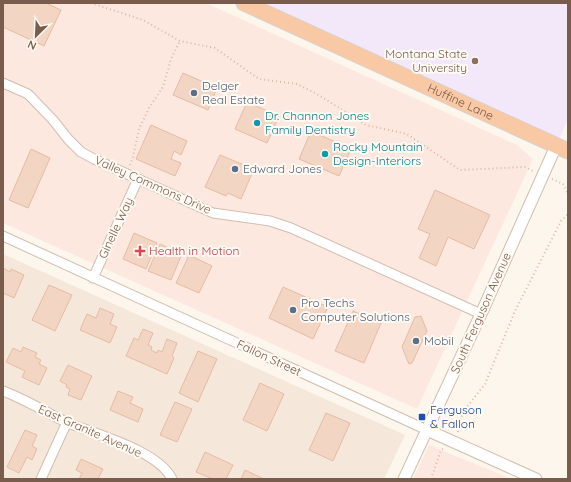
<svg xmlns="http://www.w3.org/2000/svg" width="571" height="482" viewBox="0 0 571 482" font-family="Quicksand,sans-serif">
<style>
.residential{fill:#f5e8da}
.commercial{fill:#fde8e0}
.education{fill:#f3e8fa}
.building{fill:#f3d5c3;stroke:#e6bba3}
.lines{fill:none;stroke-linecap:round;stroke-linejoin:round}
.minor-casing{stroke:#d1beb0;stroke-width:11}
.tertiary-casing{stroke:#d1beb0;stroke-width:13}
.trunk-casing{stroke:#dad1cd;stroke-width:17}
.path{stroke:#d9b8a5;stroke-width:2;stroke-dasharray:1 3;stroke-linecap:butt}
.minor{stroke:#fff;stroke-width:9}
.tertiary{stroke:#fff;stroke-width:11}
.trunk{stroke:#f9c8a4;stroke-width:15}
.education-dot{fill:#8d6e63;stroke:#fffaf3;stroke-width:1.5}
.service-dot{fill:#5c6f8a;stroke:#fffaf3;stroke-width:1.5}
.culture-dot{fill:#0f9aa8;stroke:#fffaf3;stroke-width:1.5}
.health-dot{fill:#e0444e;stroke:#fffaf3;stroke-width:1.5}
.transit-dot{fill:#1a4fb4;stroke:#fffaf3;stroke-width:1.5}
.labels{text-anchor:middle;stroke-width:4;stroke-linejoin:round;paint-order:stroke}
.education-label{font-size:12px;fill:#785e54;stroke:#fffaf3;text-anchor:end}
.service-label{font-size:12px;fill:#4e5e75;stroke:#fffaf3;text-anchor:start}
.street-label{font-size:12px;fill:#7a5c4d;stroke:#fffaf3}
.culture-label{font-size:12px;fill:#0d838f;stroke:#fffaf3;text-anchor:start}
.health-label{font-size:12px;fill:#be3a42;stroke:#fffaf3;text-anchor:start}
.transit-label{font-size:12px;fill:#164399;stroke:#fffaf3;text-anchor:start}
</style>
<rect width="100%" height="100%" fill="#fdf6ec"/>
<path class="residential" d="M3,254L405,435L384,479H3Z"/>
<path class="commercial" d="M3,3H206L517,145L533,159L417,409L3,223Z
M429,445L511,479H413Z"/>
<path class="education" d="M265,3H568V119L556,146Z"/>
<path class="building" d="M3,3H46L61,10L44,46L3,27Z
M183,73L217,88L208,110L173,95Z
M247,102L279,116L267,143L235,129Z
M151,125L187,141L181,155L174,151L171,159L181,163L175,176L136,159Z
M311,131L351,149L339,176L299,159Z
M31,149L50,158L28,208L9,200Z
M220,155L254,169L241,199L228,193L226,196L205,187Z
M435,190L490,215L474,249L448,237L436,266L419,258L430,234L418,229Z
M134,233L157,243L146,269L123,259Z
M160,244L182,254L171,280L148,271Z
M189,255L212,266L199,293L176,283Z
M3,268L10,272L11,269L24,275L14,298L3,293Z
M49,285L72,295L55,331L32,320Z
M283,287L328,307L313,339L269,318Z
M100,308L114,314L110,324L117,327L110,343L80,330L87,314L96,318Z
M353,311L381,323L364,363L335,351Z
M421,316L427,331L412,363L409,364L402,347L415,317Z
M143,329L153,333L148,345L152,347L151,350L157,353L158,350L162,352L167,339L177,343L172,356L174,358L167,374L126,356L134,338L138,340Z
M23,347L37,353L35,357L41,360L39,364L47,368L39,385L22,377L25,371L6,362L13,348L21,352Z
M198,351L217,359L198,402L179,393Z
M68,365L92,376L81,400L68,395L70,389L66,387L67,385L60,381Z
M260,383L284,394L267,431L243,420Z
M118,391L133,397L130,403L143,409L138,422L110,410Z
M175,402L192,409L177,442L160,435Z
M326,413L350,423L333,461L309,450Z
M25,430L37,435L32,446L37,449L32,460L27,457L19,473L7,467Z
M205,452L233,465L226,479H213L196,472Z
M81,459L103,469L98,479H79L82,473L76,470Z
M245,470L264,479H241Z"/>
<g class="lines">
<g class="minor-casing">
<path id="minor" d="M3,83L28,94L53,120L68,139L81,152L94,159L213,213L270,221L291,228L481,314
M3,236L427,430
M93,278L138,179
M3,391C25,399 45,412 66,422C94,434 158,450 172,479
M41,479L67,422"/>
</g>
<g class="tertiary-casing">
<path id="tertiary" d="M427,430L536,479
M404,479L481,314L556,146"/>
</g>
<g class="trunk-casing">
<g id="trunk">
<path id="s1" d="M244,3L568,151"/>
</g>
</g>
<path class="path" d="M91,3L143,20L180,41L215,48L259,79L297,84L317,94L366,125L407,134L460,170L525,167L535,172
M130,165L133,157L139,129L149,108L163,87L171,59L180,41
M552,179L563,184L568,194
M458,432L463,412L485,384L515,311L561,221L568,214
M431,479L441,450L443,449"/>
<use href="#minor" class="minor"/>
<use href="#tertiary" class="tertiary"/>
<use href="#trunk" class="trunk"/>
</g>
<circle class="education-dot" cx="475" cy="61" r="4"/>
<g class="service-dot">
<circle cx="194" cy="93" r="4"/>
<circle cx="235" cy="169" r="4"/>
<circle cx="293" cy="310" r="4"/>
<circle cx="416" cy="341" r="4"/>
</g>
<g class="culture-dot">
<circle cx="257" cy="123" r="4"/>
<circle cx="325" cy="154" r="4"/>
</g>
<path class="health-dot" d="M138 245h4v4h4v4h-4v4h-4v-4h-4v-4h4z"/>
<rect class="transit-dot" x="418" y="413" width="8" height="8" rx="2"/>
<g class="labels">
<g class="education-label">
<text x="467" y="58">Montana State<tspan x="467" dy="14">University</tspan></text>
</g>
<g class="service-label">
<text x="202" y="90">Delger<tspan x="202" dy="14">Real Estate</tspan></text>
<text x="243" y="173">Edward Jones</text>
<text x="301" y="307">Pro Techs<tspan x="301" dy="14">Computer Solutions</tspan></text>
<text x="424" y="345">Mobil</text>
</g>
<g class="street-label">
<text dy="4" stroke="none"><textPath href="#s1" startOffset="238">Huffine Lane</textPath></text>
<text transform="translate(153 185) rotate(24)" y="4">Valley Commons Drive</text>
<text transform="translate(116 228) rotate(-65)" y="4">Ginelle Way</text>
<text transform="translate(481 313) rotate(-66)" y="4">South Ferguson Avenue</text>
<text transform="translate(269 358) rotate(25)" y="4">Fallon Street</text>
<text transform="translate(90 431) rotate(24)" y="4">East Granite Avenue</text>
</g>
<g class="culture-label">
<text x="265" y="120">Dr. Channon Jones<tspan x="265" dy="14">Family Dentistry</tspan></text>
<text x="333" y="151">Rocky Mountain<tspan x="333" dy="14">Design-Interiors</tspan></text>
</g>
<g class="health-label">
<text x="149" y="255">Health in Motion</text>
</g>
<g class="transit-label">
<text x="430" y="414">Ferguson<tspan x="430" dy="14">&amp; Fallon</tspan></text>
</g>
</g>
<rect width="571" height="482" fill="none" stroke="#7a5c4d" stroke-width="8"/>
<g transform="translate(36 36) rotate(204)" stroke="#fffaf3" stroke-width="3" paint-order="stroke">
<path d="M0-3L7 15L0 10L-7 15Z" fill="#7a5c4d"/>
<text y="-6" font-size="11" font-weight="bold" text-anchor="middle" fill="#7a5c4d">N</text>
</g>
</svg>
